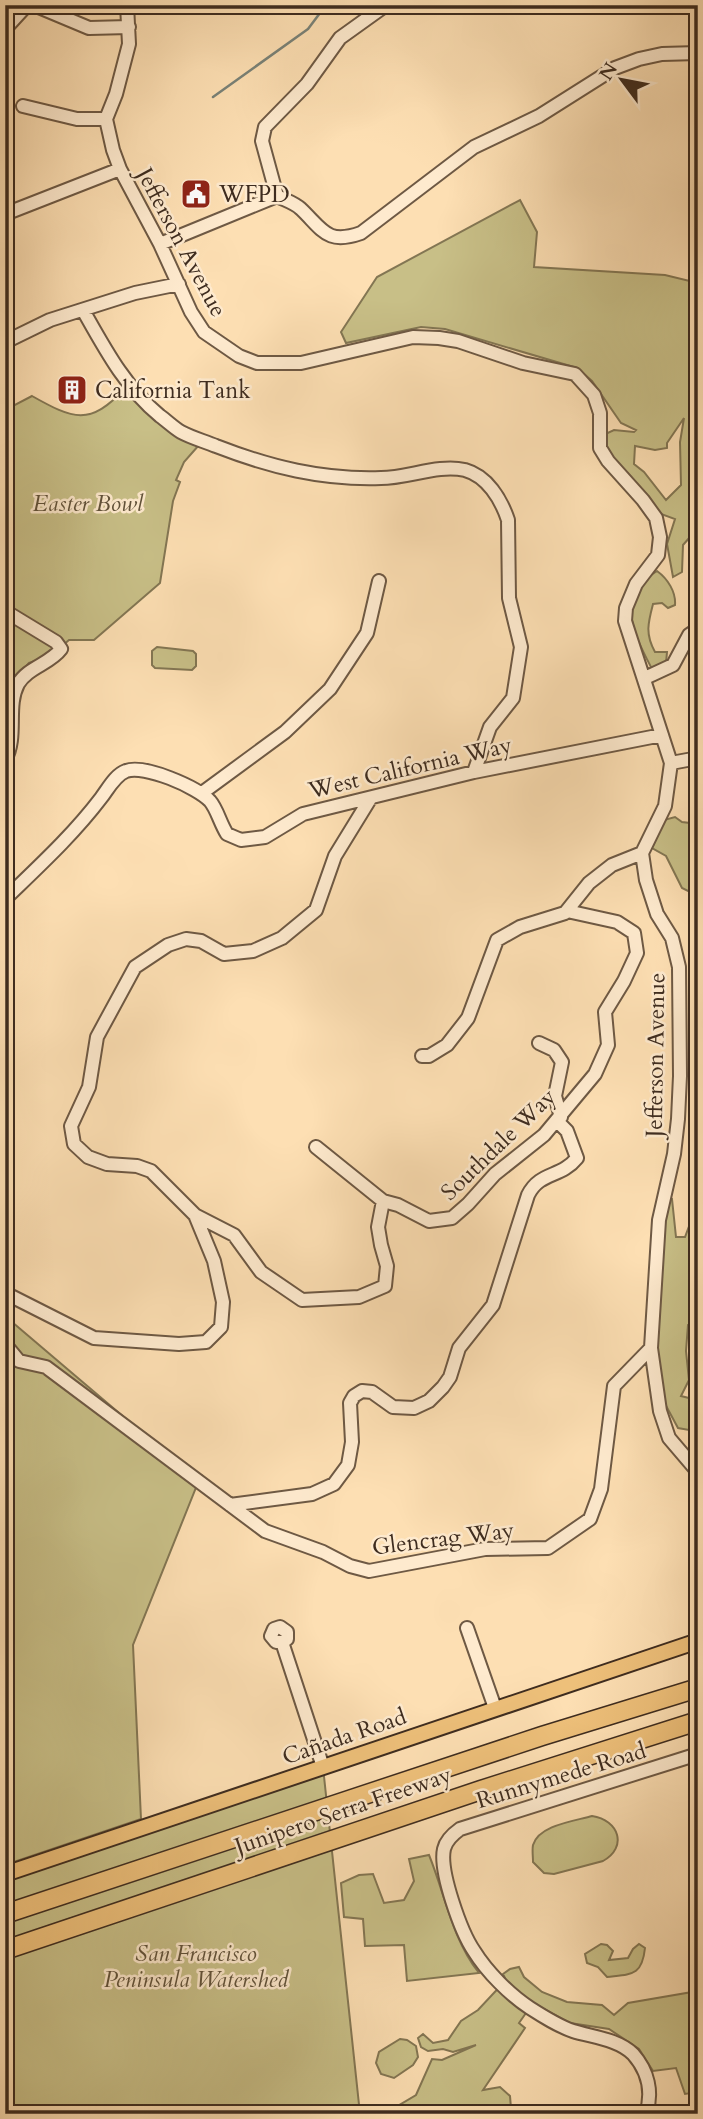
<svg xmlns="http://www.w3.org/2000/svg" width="703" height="2119" viewBox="0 0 703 2119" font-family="Cardo,serif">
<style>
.green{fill:#c8bf87;stroke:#837653;stroke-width:2;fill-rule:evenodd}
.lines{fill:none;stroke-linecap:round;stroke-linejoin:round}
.stream{stroke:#798278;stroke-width:2.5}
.minor-casing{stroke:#6e5944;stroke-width:16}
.major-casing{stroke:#3e2c1f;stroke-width:18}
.highway-casing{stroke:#3e2c1f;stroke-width:21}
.minor{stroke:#feeace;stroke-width:12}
.major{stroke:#eec07a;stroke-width:14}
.highway{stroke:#eec07a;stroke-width:18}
.labels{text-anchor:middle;stroke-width:5;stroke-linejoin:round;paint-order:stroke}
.poi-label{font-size:23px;fill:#3e2c1f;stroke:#feeace;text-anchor:start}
.street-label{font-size:23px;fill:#3e2c1f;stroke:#feeace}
.park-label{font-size:23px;font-style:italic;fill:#605139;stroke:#feeace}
</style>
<rect width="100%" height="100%" fill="#fddfb3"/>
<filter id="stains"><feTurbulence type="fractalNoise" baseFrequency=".00286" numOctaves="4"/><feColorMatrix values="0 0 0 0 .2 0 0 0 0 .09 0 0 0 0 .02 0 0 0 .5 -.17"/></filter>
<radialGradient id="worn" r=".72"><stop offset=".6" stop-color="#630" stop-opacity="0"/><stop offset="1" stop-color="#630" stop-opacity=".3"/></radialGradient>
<path class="green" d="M520,200L537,232L534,267L665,275L698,283V528L683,545L682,572L673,577L667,544L675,519L661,514L630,476L607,454L601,436L614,430L634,432L636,430L621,423L592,381L577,368L445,329L421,327L346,343L341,332L377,277ZM684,418L680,442L681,485L666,500L644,472L634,464L635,446L655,450L667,448V443Z
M125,388C150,417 164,429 199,445L184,462L176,480L180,482L173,501L160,583L94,640H69L49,657L29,663L13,681L5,682V410L32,396C73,419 90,427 125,388Z
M657,571C668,579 676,592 675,605L668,608L662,603L653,604C648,623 645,634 655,652H667L666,663L652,669C634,634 614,598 657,571Z
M157,647L193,651L196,654V666L192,670L155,668L152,665V651Z
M675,817L682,822L698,824V896L682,888L666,856L652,848L664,820Z
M672,1199L676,1237H685L694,1213L698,1218V1324L697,1322L688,1325L686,1351L689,1380L681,1396L697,1400C700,1413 697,1420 689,1430L678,1428L664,1402L656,1347L658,1204Z
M5,1316L192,1475H201L133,1645L141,1819L5,1865Z
M323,1767L360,2114H5V1874Z
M592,1816C619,1820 628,1847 603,1861L554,1874L544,1873L533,1862C533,1856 532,1850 533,1845C539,1825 575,1821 592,1816Z
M429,1855C445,1894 452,1939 479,1973L407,1981L404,1945L365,1946L363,1919L344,1917L341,1883L359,1875L373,1874L384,1903L404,1900L414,1881L409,1859Z
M601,1944L607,1945L613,1951L609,1960L628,1958L633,1949L639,1944L645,1948C642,1976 632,1974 607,1977L598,1967L587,1963L585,1954Z
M519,1967L524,1977L542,1992L567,2002L602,2005L614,2015L628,2003L698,1991V2092L685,2094L676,2068L653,2071L639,2049L609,2029L570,2023L533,2003L519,2023L525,2028L483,2090L500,2087L510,2096L511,2108L517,2114H393L391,2110L416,2095L432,2059L442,2060L476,2045L453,2052L443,2049L428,2051L421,2047L418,2038L423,2034L433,2043L448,2040L461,2021L478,2010L506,1980L503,1974L510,1969Z
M400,2039L407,2040L416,2046L418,2057L413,2065L394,2078L381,2074L376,2063L379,2052Z"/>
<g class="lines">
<path class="stream" d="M213,97L308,29L326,5"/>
<g class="minor-casing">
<path id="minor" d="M34,5L89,28L129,27
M127,5L129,44L116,94L106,119L113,150L120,169L160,244L191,312L204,332L239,356L257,363H301L413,337L439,338L458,341L523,363L575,374L594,395L600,413V448L608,461L643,500L656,518L660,537L658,555L636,584L626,608L625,621L671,763L665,806L642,853L646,880L657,914L672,938L679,967L680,1076L678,1119L674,1154L659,1220L651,1348L660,1411L669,1438L698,1472
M5,29L27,5
M23,106L77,119H106
M277,196L262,141L265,127L307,84L340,38L386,5
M5,214L120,169
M160,244L277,196C285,200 295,203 301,209C323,230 327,245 361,233L474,147L539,116L615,68L639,59L662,54L698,53
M83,310C105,349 125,387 160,416C167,421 174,428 181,432C192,438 204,441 216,446C270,467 322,480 381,478C408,478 438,464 465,470C487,476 501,499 508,520L509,598L521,647L513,698L490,727L474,772
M5,342L50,320L135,293L179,284
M5,611L56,642L61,649C50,664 28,667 18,684C6,707 18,736 5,760
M645,678L673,665L689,635L698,629
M671,763L698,758
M202,793L285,732L330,689L367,633L379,581
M5,899C38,867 73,835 101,798C108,789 115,775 126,771C144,764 197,787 210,801C217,809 220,823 227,834L241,840L265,837L303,814L474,772L662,735
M539,1043L554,1050L562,1062L555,1096L561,1117
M422,1056H429L447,1045L468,1018L497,940L520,927L565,913L589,883L612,865L642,853
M316,1147L383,1201L398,1205L429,1221L452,1218L468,1204L495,1174L544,1135L595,1074L608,1045L605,1012L624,981L637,953L634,933L617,922L567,911
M195,1215L234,1235L261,1272L302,1300L359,1297L385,1286L387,1266L381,1245L378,1227L383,1201
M5,1293L94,1338L179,1344L206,1342L221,1327L223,1302L214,1261L195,1215L151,1171L137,1166L107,1164L88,1157L74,1144L71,1126L89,1087L97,1037L135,967L168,945L186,939L201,941L224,954L253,951L282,938L316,910L335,856L370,799
M5,1344L19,1361L46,1367L265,1531L323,1552L350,1566L369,1571L485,1549L548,1548L590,1519L601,1489L614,1386L651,1348
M230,1505L312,1494L334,1484L348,1465L352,1442L350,1403L354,1396L362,1391L372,1392L393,1407L414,1408L429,1401L443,1387L450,1377L459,1348L493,1305L528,1195C540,1171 561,1178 577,1158L567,1131L557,1121
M467,1628L495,1708
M282,1642L287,1639V1632L280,1627L274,1629L271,1636L276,1642H282L323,1767
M646,2114C653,2092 648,2071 633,2054C618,2039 592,2037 573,2031C558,2026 544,2017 530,2008C510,1995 487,1972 474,1951C461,1932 439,1871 444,1849C446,1840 453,1834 460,1829L698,1754"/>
</g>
<g class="major-casing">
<path id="major" d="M5,1874L698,1641"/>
</g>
<g class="highway-casing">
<path id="highway" d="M5,1914L542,1736L698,1688
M5,1950L481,1790L698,1721"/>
</g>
<use href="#minor" class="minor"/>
<use href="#major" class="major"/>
<use href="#highway" class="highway"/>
</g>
<defs>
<g id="civic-square" transform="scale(1.575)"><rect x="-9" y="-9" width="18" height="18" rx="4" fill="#8f2418" stroke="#feeace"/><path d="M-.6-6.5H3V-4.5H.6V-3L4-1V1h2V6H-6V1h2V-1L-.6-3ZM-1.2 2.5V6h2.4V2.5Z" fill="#fff"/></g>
<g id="building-square" transform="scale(1.575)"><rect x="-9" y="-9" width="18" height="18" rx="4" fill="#8f2418" stroke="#feeace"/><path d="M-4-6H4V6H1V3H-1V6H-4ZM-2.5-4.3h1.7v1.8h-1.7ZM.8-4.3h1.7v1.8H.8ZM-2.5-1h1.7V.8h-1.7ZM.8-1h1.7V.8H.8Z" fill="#fff"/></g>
</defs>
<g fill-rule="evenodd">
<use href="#civic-square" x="196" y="194"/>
<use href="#building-square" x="72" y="390"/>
</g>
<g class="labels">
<g class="poi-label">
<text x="219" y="202">WFPD</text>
<text x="95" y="398">California Tank</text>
</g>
<g class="street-label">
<text transform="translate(182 242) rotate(62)" y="8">Jefferson Avenue</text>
<text transform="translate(410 767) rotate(-13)" y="8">West California Way</text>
<text transform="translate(655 1055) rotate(-89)" y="8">Jefferson Avenue</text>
<text transform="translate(498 1144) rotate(-44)" y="8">Southdale Way</text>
<text transform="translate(443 1538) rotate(-7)" y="8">Glencrag Way</text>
<text transform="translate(344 1736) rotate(-19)" y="8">Cañada Road</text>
<text transform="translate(561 1775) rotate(-17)" y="8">Runnymede Road</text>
<text transform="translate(343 1810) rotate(-19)" y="8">Junipero Serra Freeway</text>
</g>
<g class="park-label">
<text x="88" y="511">Easter Bowl</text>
<text x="196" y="1961">San Francisco<tspan x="196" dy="26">Peninsula Watershed</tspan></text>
</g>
</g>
<rect width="703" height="2119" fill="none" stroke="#fddfb3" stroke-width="28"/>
<rect x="7" y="7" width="689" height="2105" fill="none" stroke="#3e2c1f" stroke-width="3.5"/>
<rect x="14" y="14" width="675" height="2091" fill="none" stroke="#3e2c1f" stroke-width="2"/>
<g transform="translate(622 80) rotate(302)" stroke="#feeace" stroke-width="5" paint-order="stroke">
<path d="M0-5L12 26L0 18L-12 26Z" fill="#3e2c1f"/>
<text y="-10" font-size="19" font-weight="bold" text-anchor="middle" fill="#3e2c1f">N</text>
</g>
<rect width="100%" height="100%" filter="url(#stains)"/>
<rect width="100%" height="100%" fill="url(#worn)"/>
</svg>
